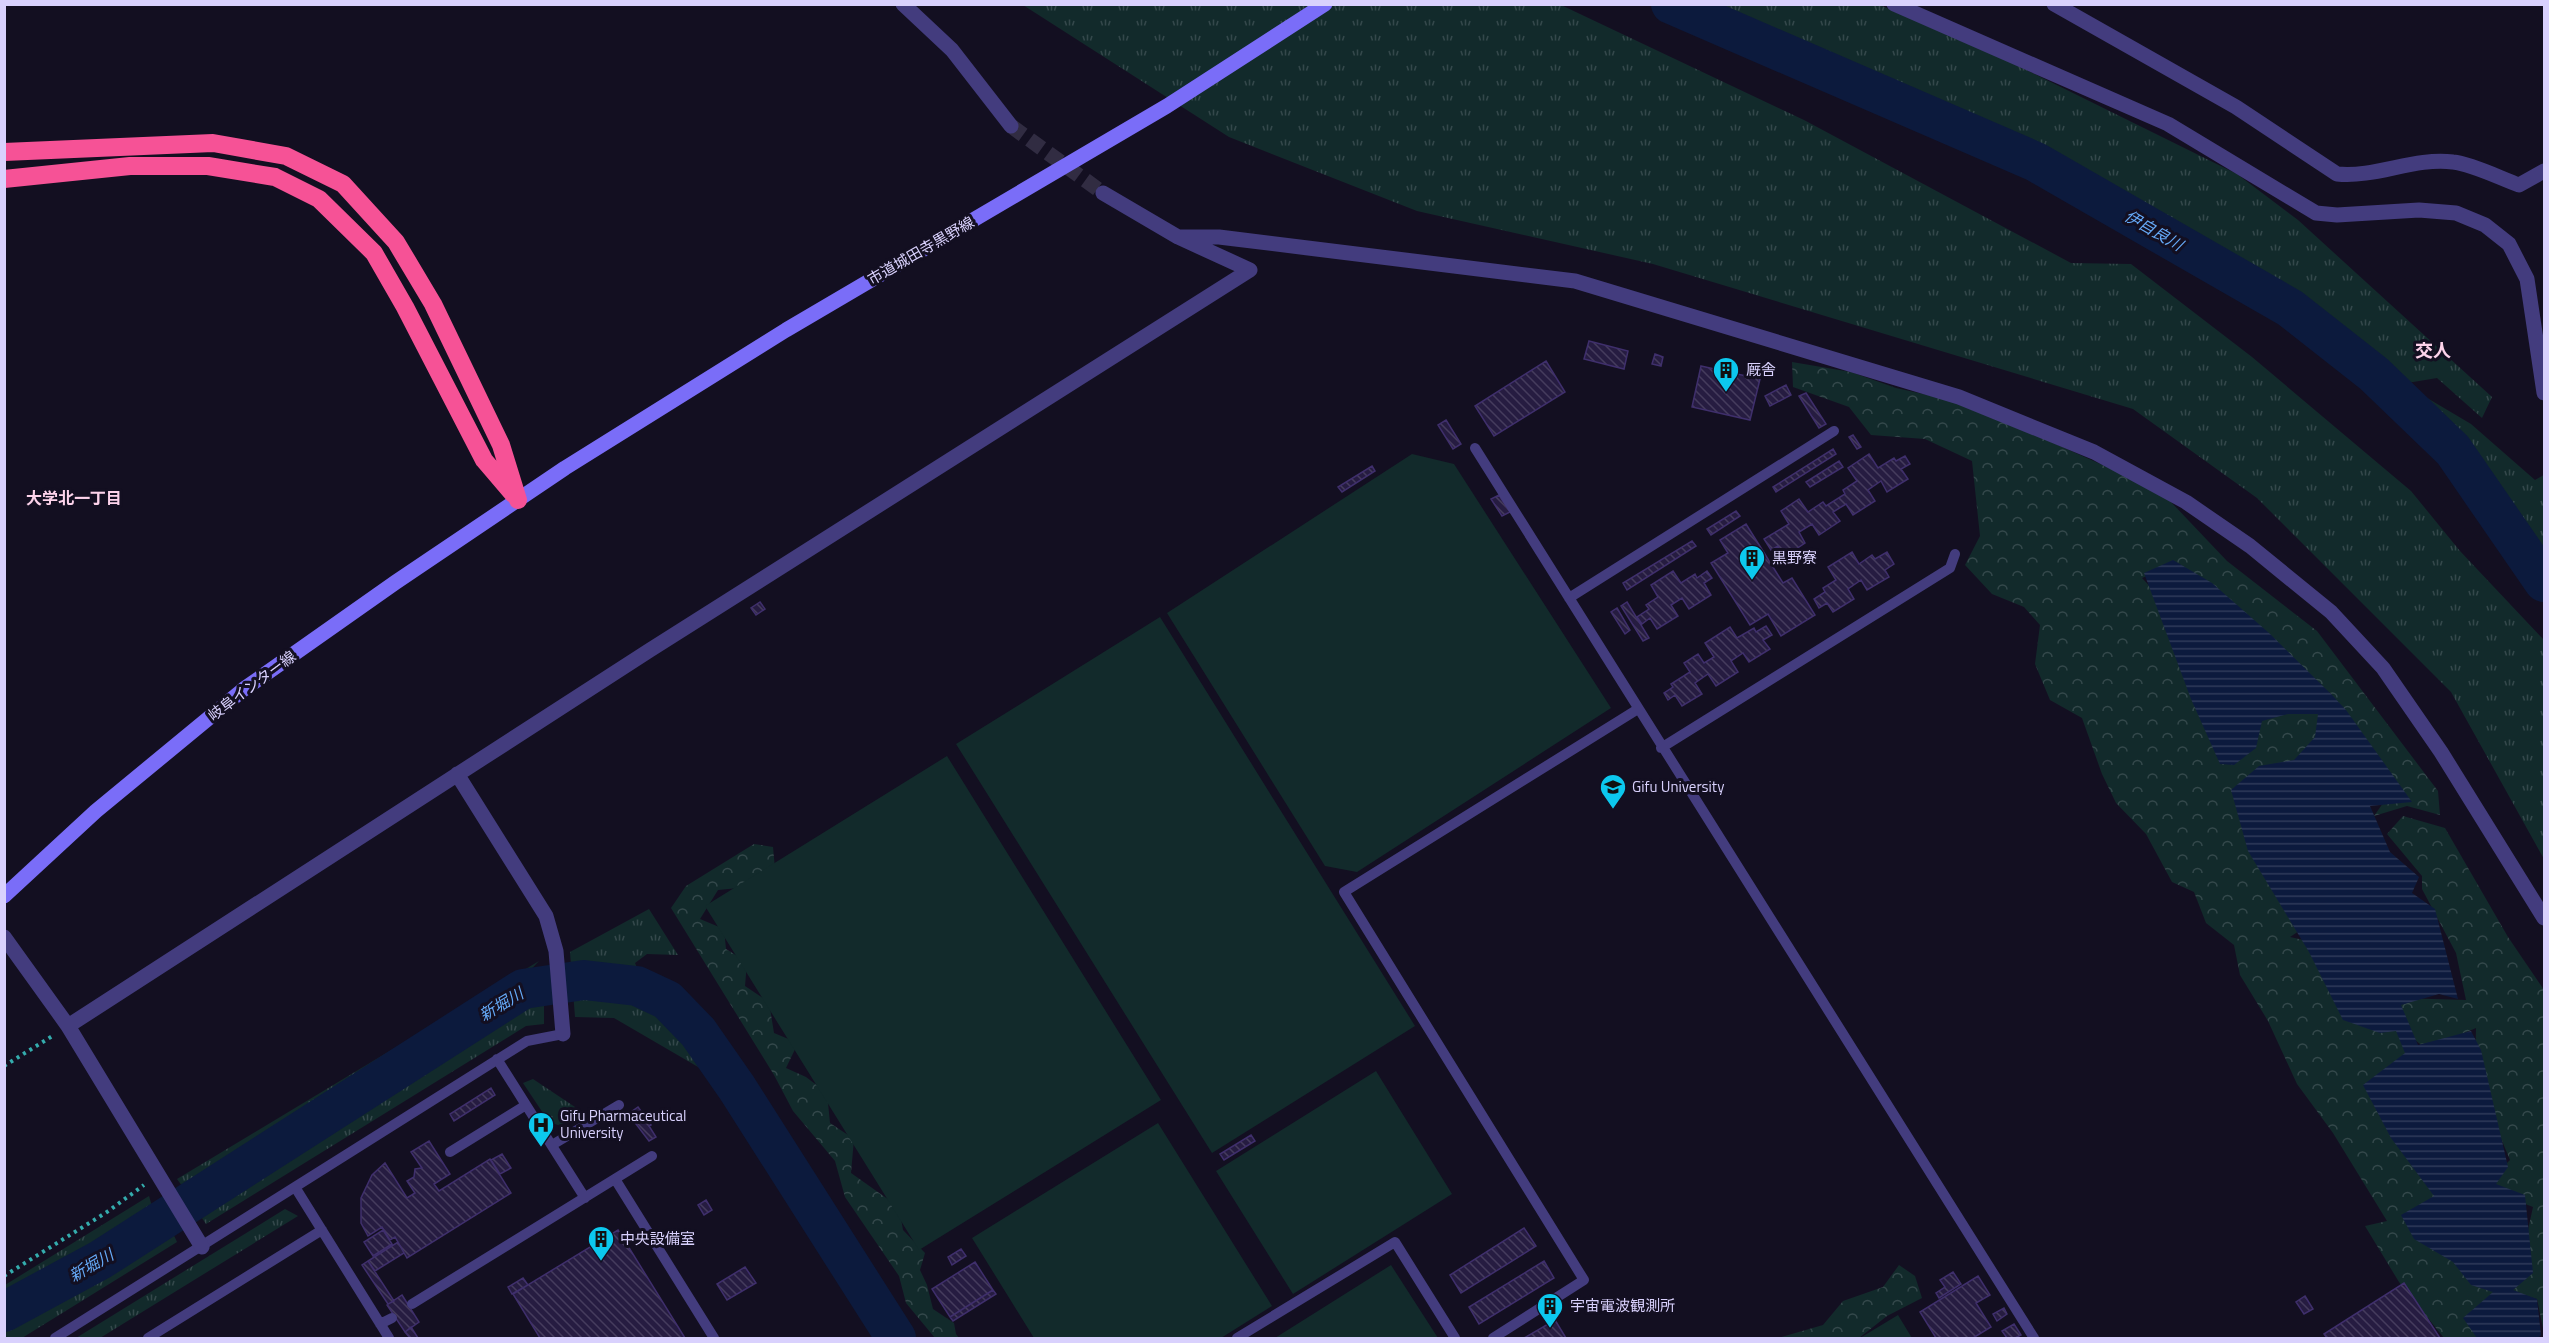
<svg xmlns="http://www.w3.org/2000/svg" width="2549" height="1343" viewBox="0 0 2549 1343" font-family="'Titillium Web','Noto Sans JP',sans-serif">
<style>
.grass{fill:url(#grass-tufts)}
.forest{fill:url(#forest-crowns)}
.park{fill:#122a2b}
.water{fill:url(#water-rules)}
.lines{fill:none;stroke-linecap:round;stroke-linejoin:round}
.river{stroke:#0c1a3d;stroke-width:40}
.building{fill:url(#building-back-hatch);stroke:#3f2f6c;stroke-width:1.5}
.street-tunnel{stroke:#312c42;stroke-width:15;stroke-dasharray:15 8;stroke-linecap:butt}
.path{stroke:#34acad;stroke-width:4;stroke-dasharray:3 4.5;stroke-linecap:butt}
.lane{stroke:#433c7e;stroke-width:10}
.street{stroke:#433c7e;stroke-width:15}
.secondary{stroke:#7a6df8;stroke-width:15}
.highway{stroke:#f65296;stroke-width:18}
.labels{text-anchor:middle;stroke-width:6;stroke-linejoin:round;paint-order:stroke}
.street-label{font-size:15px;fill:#d9d1fd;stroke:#130f21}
.poi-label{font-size:15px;fill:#d9d1fd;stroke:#130f21;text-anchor:start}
.water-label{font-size:16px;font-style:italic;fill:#65a9f7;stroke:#130f21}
.neighbourhood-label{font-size:16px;font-weight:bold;fill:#fdd3eb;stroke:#130f21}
.quarter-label{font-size:18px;font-weight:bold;fill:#fdd3eb;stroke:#130f21}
</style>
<defs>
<pattern id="grass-tufts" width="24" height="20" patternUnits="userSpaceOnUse" patternTransform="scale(1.5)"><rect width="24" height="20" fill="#122a2b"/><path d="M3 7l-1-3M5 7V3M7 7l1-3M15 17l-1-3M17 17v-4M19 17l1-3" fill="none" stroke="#34484b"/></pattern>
<pattern id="forest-crowns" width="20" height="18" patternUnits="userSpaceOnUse" patternTransform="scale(1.5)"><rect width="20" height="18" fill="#122a2b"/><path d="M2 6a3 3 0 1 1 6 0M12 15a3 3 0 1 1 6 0" fill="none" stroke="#34484b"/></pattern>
<pattern id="water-rules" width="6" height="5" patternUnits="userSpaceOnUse" patternTransform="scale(1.5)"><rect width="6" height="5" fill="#0c1a3d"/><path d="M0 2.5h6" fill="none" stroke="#2f3a5a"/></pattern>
<pattern id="building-back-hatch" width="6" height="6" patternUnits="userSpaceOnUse" patternTransform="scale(1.5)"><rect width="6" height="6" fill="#261c41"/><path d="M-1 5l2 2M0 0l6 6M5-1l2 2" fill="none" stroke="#453c5d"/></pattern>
</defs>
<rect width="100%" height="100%" fill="#130f21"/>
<path class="grass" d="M1023,5H1561L1804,120L2071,263L2131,264L2252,357L2411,491L2460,551L2544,640V859L2451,692L2257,498L2133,409L1653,264L1417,211L1229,137Z
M1697,5H1880L2006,60L2237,174L2298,220L2492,397L2482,418L2437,378L2401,384L2299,300L2173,225L1729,17Z
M2417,392L2471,424L2535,480L2544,475V562L2493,491L2421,407Z
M649,909L678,955L647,954L635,963L656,1012L714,1055L705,1071L614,1018L575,1017L570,952Z
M539,961L515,986L188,1194L177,1179Z
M544,995V1024L526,1026L206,1224L195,1208L525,996Z
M533,1079L581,1111L561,1126L549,1122L523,1083Z
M149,1196L155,1217L5,1304V1285Z
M285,1209L298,1216L100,1338H76Z
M170,1227L177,1242L22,1338H5V1320Z"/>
<path class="forest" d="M1792,362L1851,372L1896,388L1964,403L2125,475L2170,501L2227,561L2317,631L2438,791L2440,815L2407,806L2374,816L2388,796L2405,794L2387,772L2331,694L2245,621L2201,600L2209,592L2193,577L2170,566L2142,578L2155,592L2167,599L2170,621L2182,647L2189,678L2204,691L2218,711L2208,736L2217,738L2216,756H2236L2270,710L2307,705L2332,718L2299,770L2270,767L2234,791L2250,827L2269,850L2273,873L2298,890L2314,921L2290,937L2326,945L2350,1011L2391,1018L2409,1051L2392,1073L2374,1084L2409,1149L2442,1202L2429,1214L2412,1225L2476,1268L2496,1292L2480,1309L2491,1312L2483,1338H2444L2399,1282L2365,1226L2387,1221L2333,1133L2297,1084L2268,1021L2240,975L2234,945L2206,923L2194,892L2172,882L2146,834L2116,803L2102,774L2082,718L2050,700L2035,664L2040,625L2024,607L1992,594L1965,565L1980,536L1972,461L1925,439L1871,435L1849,407L1793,387Z
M2403,816L2445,828L2508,937L2544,990V1333L2537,1299L2506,1290L2523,1253L2533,1207L2500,1194L2492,1178L2510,1160L2475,1076L2476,1028L2426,1049L2403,1030L2397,998L2466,1000L2456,953L2422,889V876L2387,834Z
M754,844L773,847L775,869L748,887L718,890L700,919L724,929L726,949L747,962L745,986L769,1002L774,1033L798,1043L786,1068L806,1077L827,1093L830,1123L854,1139L851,1173L899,1207L903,1230L925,1253L920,1270L927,1285L933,1309L954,1323L956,1334L959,1338H935L906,1303L899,1276L845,1197L835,1161L793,1111L774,1075L671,908L686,886Z
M1899,1265L1915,1276L1922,1298L1887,1316L1859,1338H1778L1823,1325L1843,1301L1883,1287Z"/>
<path class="park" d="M1412,454L1454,464L1611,708L1357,872L1325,866L1167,613Z
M1160,617L1415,1026L1212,1153L956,744Z
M947,756L1161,1100L919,1250L705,906Z
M1376,1071L1452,1194L1293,1294L1216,1171Z
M1158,1123L1272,1306L1221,1338H1034L972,1238Z
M1391,1265L1438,1338H1275Z
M1898,1315L1912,1338H1860Z"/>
<path class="water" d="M2173,560L2212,583L2269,633L2331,694L2346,710L2412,802L2370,806L2390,852L2419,877L2412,893L2435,909L2458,999L2439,994L2401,1005L2418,1045L2471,1031L2481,1050L2508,1167L2496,1184L2525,1195L2533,1273L2513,1290L2537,1299L2541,1335L2538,1338H2477L2463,1318L2493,1292L2471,1285L2453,1262L2414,1239L2401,1215L2434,1196L2391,1138L2363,1085L2405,1053L2396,1031L2380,1033L2343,1020L2309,952L2248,851L2231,790L2259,766L2294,760L2315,737L2318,714H2288L2262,721L2256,748L2234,765L2220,764L2191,699L2144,573Z"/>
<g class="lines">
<path class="river" d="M1671,4L2036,162L2290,308L2374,374L2453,450L2544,582
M4,1312L100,1260L523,989L584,980L637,986L667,1000L698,1032L737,1088L896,1338"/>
</g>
<path class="building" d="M1589,341L1628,351L1624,369L1584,359Z
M1655,354L1663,357L1661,366L1652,364Z
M1546,361L1565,392L1494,436L1475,406Z
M1701,366L1760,379L1750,420L1692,407Z
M1786,385L1791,395L1770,406L1765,396Z
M1806,393L1826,424L1819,428L1799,396Z
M1446,420L1461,444L1453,449L1438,425Z
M1853,435L1861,447L1857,449L1849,437Z
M1833,449L1836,454L1776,492L1773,487Z
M1869,454L1878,468L1894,458L1896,461L1905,456L1910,464L1901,469L1908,479L1887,492L1881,481L1868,490L1875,501L1853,515L1846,504L1833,512L1840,521L1819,535L1812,524L1799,532L1805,543L1784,557L1778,546L1771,550L1764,539L1789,524L1781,511L1799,499L1808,512L1823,502L1826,506L1845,494L1843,490L1857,481L1848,468Z
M1839,461L1843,467L1810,487L1806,482Z
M1372,466L1375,471L1342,492L1338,487Z
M1499,495L1510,512L1502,516L1491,499Z
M1736,511L1740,516L1711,535L1707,529Z
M1746,524L1783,583L1792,578L1815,615L1781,636L1768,614L1750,625L1711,563L1728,553L1720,540Z
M1692,541L1696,546L1627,590L1623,583Z
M1852,552L1859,564L1872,555L1875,559L1887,552L1894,564L1885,570L1889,577L1867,590L1861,580L1848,589L1854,599L1833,612L1827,603L1819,608L1814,599L1825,592L1823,588L1836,580L1828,567Z
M1673,571L1681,583L1695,574L1697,578L1707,571L1712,578L1704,583L1711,595L1689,609L1682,598L1671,605L1678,616L1657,629L1650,618L1642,624L1637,617L1649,609L1646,605L1658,597L1651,585Z
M760,602L765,609L756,615L751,608Z
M1627,602L1649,638L1643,641L1621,606Z
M1617,608L1630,630L1625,634L1611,612Z
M1766,626L1772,635L1763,640L1770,649L1749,662L1743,653L1731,661L1738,672L1716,686L1708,674L1695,683L1702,694L1682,706L1675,695L1668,700L1664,693L1673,687L1671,684L1690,672L1684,663L1698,654L1704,663L1714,657L1705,643L1730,627L1737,638L1754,628L1756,632Z
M491,1088L495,1095L454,1121L450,1114Z
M638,1107L651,1125L649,1126L656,1137L649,1141L633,1120L635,1118L631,1112Z
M1251,1135L1255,1141L1224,1160L1220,1154Z
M429,1141L450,1174L434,1184L439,1191L490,1159L511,1193L407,1258L395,1237L390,1240L382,1227L368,1236L361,1223V1198L372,1175L385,1163L407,1198L415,1193L407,1181L414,1177L415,1169L422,1168L411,1152Z
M502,1154L511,1168L500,1174L491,1160Z
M706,1200L712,1210L704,1215L698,1205Z
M1524,1228L1536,1246L1461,1293L1450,1275Z
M383,1230L392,1244L373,1256L364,1242Z
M618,1230L685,1338H540L513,1294Z
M398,1242L404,1253L375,1271L368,1261Z
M961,1249L966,1256L952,1265L948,1257Z
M368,1261L394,1301L388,1304L362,1265Z
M1544,1261L1554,1278L1479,1324L1469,1307Z
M975,1262L993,1290L950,1317L932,1289Z
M745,1267L756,1283L727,1300L717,1284Z
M1953,1272L1961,1284L1939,1298L1936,1293L1945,1287L1940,1280Z
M1978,1276L1990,1295L1976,1303L1991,1327L1973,1338H1936L1920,1312Z
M523,1278L528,1285L512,1294L508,1287Z
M2404,1283L2440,1338H2327L2324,1334Z
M993,1290L996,1294L953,1321L950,1317Z
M402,1295L419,1322L405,1332L387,1305Z
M2305,1296L2313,1309L2304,1314L2296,1302Z
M2004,1308L2007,1314L1997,1321L1993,1314Z
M1555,1320L1566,1338H1524Z
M2014,1324L2021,1335L2015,1338H2007L2002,1331Z
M411,1327L418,1338H410L405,1332Z"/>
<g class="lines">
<path class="street-tunnel" d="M1011,126L1103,193"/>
<path class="path" d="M4,1066L54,1035
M4,1276L107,1212L144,1185"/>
<path class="lane" d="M1475,448L2034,1338
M1569,598L1834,431
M1661,748L1950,568L1955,554
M526,1105L585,1198
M552,1145L619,1105
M450,1152L526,1105L497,1059
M615,1179L714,1338
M295,1187L389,1338
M412,1304L652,1156
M380,1324L392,1318
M55,1338L527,1041L563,1034
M148,1338L322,1230
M1237,1338L1395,1242L1455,1338
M1493,1338L1584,1280L1344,892L1638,709"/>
<path class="street" d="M903,4L952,50L1011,126
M1894,4L2168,124L2316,213L2337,215L2419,210L2456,213L2485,225L2509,244L2527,279L2544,393
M2054,4L2236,107L2337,174C2376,178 2414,157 2453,162C2472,164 2500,178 2519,185L2544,171
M1103,193L1178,237L1250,270
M1178,237H1219L1575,281L1959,397L2094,452L2186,502L2250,546L2331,612L2383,668L2441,752L2544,918
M457,774L546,916L556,951L563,1034
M4,937L68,1026L202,1247
M68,1026L650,650L1250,270"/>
<path class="secondary" d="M4,896L96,811L244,689L396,582L565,468L786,330L1167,106L1325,4"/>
<path class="highway" d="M4,152L213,143L286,156L343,184L396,242L433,304L501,445L518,500
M4,179L130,166H208L275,177L319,199L374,253L405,307L484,460L513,494"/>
</g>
<defs>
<g id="building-pin" transform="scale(1.35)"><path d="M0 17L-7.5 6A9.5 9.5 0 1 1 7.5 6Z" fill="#0cc8ee" stroke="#130f21"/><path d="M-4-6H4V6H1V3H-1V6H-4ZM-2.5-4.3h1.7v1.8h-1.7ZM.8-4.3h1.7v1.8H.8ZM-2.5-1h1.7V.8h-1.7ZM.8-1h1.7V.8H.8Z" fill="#111"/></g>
<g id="university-pin" transform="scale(1.35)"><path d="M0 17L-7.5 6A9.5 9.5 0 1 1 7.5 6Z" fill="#0cc8ee" stroke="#130f21"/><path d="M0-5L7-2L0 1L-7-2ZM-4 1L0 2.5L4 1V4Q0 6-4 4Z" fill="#111"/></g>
<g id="hospital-pin" transform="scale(1.35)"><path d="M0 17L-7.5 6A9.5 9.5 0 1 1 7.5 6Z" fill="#0cc8ee" stroke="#130f21"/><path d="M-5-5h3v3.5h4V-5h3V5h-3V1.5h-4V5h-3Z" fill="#111"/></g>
</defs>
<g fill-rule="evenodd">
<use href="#building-pin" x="1726" y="370"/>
<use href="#building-pin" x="1752" y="558"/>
<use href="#university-pin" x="1613" y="787"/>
<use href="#hospital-pin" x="541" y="1125"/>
<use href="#building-pin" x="601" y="1239"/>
<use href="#building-pin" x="1550" y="1306"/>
</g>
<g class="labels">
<g class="street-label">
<text transform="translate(921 251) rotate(-30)" y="5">市道城田寺黒野線</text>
<text transform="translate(252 686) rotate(-37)" y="5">岐阜インター線</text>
</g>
<g class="poi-label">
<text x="1746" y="375">厩舎</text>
<text x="1772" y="563">黒野寮</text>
<text x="1632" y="792">Gifu University</text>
<text x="560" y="1121">Gifu Pharmaceutical<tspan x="560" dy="17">University</tspan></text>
<text x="620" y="1244">中央設備室</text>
<text x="1570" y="1311">宇宙電波観測所</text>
</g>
<g class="water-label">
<text transform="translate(2154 230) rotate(30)" y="6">伊自良川</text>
<text transform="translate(501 1004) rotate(-31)" y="6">新堀川</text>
<text transform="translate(91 1265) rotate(-30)" y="6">新堀川</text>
</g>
<g class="neighbourhood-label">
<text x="74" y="504">大学北一丁目</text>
</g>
<g class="quarter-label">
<text x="2433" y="357">交人</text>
</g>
</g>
<rect width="2549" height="1343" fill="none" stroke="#d9d1fd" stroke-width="12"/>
</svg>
